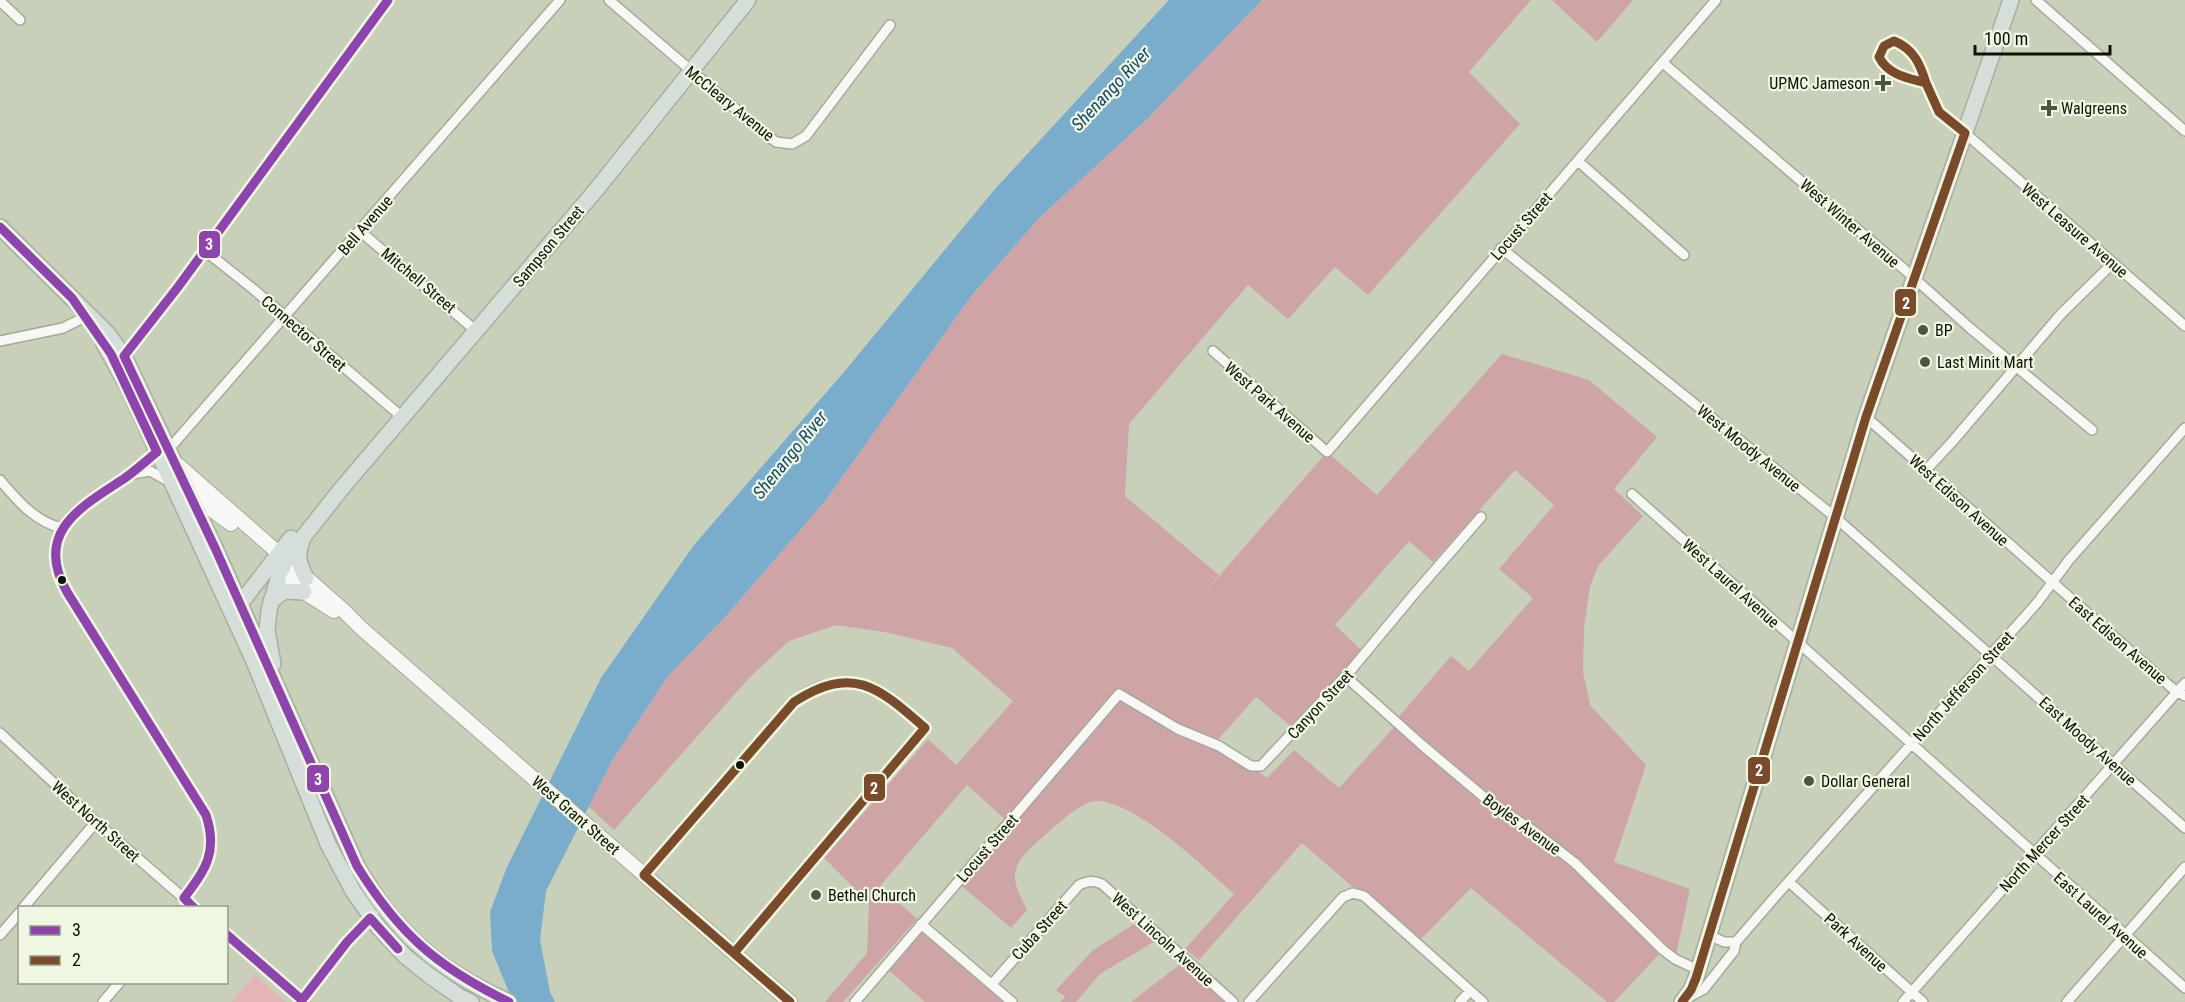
<svg xmlns="http://www.w3.org/2000/svg" width="2185" height="1002" viewBox="0 0 2185 1002" font-family="'Roboto Condensed',sans-serif">
<style>
.green{fill:#e2b6b7}
.forest{fill:#cfa4a6;fill-rule:evenodd}
.water{fill:#7aaccc}
.lines{fill:none;stroke-linecap:round;stroke-linejoin:round}
.street-casing{stroke:#a4aa98;stroke-width:12}
.secondary-casing{stroke:#a4aa98;stroke-width:16}
.primary-casing{stroke:#a9aea3;stroke-width:18}
.street{stroke:#f7f8f5;stroke-width:9}
.secondary{stroke:#f7f8f5;stroke-width:14}
.primary{stroke:#d6ded9;stroke-width:15}
.bus-1-casing{stroke:#eff7e2;stroke-width:14}
.bus-2-casing{stroke:#eff7e2;stroke-width:14}
.bus-1{stroke:#8e44ad;stroke-width:9}
.bus-2{stroke:#7a4b2a;stroke-width:9}
.poi-dot{fill:#4e5444;stroke:#eff7e2;stroke-width:2}
.bus-dot{fill:#0d1205;stroke:#eff7e2;stroke-width:2}
.labels{text-anchor:middle;stroke-width:4.5;stroke-linejoin:round;paint-order:stroke}
.poi-label{font-size:16px;fill:#0d1205;stroke:#eff7e2;text-anchor:start}
.street-label{font-size:16px;fill:#0d1205;stroke:#eff7e2}
.water-label{font-size:18px;font-style:italic;fill:#15496e;stroke:#eff7e2}
.line-badge{stroke:#eff7e2;stroke-width:2}
.badge-label{font-size:16px;text-anchor:middle;font-weight:bold;fill:#fff}
</style>
<rect width="100%" height="100%" fill="#c8d0ba"/>
<path class="green" d="M255,975L286,1002H231Z"/>
<path class="forest" d="M1262,0H1531L1469,72L1520,124L1368,295L1335,267L1288,319L1248,285L1129,424L1125,496L1219,575L1179,622L1327,452L1377,495L1502,354L1589,380L1657,437L1614,489L1643,516L1598,566L1590,586L1584,629L1583,672L1590,705L1646,765L1614,862L1690,889L1675,959L1663,950L1614,1002H1607L1471,888L1417,943L1302,843L1199,960L1185,949L1234,894C1205,868 1134,799 1095,801C1079,802 1049,832 1036,843C1008,869 1011,878 1027,910L1011,928L956,881L1008,822L967,785L880,886L917,919L843,1002H825L867,953L869,903L824,858L928,739L956,765L1013,701L952,648L885,632L836,625L789,641L751,676L614,830L589,807L613,759L668,676L726,616L825,501L972,295L1039,218L1146,120ZM1515,470L1554,505L1499,569L1533,598L1469,671L1451,656L1395,721L1397,724L1339,788L1294,750L1267,778L1235,754L1215,743L1256,697L1295,730L1364,653L1335,625L1409,541L1433,562Z
M1552,0H1633L1597,42Z
M1142,919L1162,937L1100,974L1076,1002H1060L1065,997L1056,990L1092,951Z
M921,924L1012,1002H925L884,966Z
M1187,959L1233,1002H1131Z"/>
<path class="water" d="M1169,0H1262L1146,120L1039,218L972,295L825,501L726,616L668,676L613,759L546,891L540,940L550,992L555,1002H513L492,951L490,912L507,867L601,678L694,545L844,372L995,189Z"/>
<g class="lines">
<g class="street-casing">
<path id="street" d="M609,0L758,128L776,142L792,144L806,136L890,25
M2036,0L2185,131
M0,1L20,20
M1663,63L1904,269L1970,328L2092,430
M1965,133L2185,326
M1578,161L1684,255
M360,231L476,331
M1501,248L1835,517L2185,828
M204,250L252,288L402,417
M0,341L63,328L85,317
M1213,351L1327,452L1716,0
M122,357L142,335L178,287L388,0
M1866,417L2172,688L2185,696
M169,449L560,0
M157,452C147,460 138,469 128,476C94,500 42,519 58,573C62,586 71,598 78,610L206,815C221,851 205,870 184,898
M1926,470L1952,442L2061,314L2113,263
M132,474L150,471L172,483
M0,480C17,500 35,522 62,528
M1632,494L2185,988
M1345,676L1422,745L1491,803L1535,832L1575,863L1663,950L1675,959L1698,970
M0,733L96,822L195,908
M644,875C682,831 719,787 758,743C772,727 786,706 805,694C819,685 837,681 853,683C883,686 904,709 925,728L734,953
M1789,882L1923,1002
M23,908L96,822
M921,924L1012,1002
M226,934L305,1002
M0,935L20,912
M1709,935L1724,942H1736
M992,984L1079,885C1088,881 1093,880 1102,884L1233,1002
M1687,998L1704,989L1734,951L1736,942L1774,898L2037,603L2069,560L2185,428
M103,1002L120,982
M300,1002L347,942L374,915
M855,1002L1119,694L1178,729L1219,746L1251,766H1261L1351,670L1415,593L1481,517
M1249,1002L1343,897L1353,893L1364,896L1483,1002
M1460,1002L1470,991
M1903,1002L2185,683
M2067,1002L2185,867"/>
</g>
<g class="secondary-casing">
<path id="secondary" d="M177,464L342,609L361,628L790,1002
M190,494L231,524
M274,563L304,592L334,611"/>
</g>
<g class="primary-casing">
<path id="primary" d="M0,227L107,333L124,356L215,548L357,866C396,934 438,970 509,1002
M104,344L129,389L253,659L328,844L353,891L379,928L405,956L430,976L460,997L471,1002
M302,541C296,556 299,564 306,578
M271,601L284,591L304,592
M236,609L291,538
M273,664L267,630L269,610L280,572L289,555L342,488L596,190L748,0
M1682,1002L1691,990L1696,978L1866,417L2011,0"/>
</g>
<use href="#street" class="street"/>
<use href="#secondary" class="secondary"/>
<use href="#primary" class="primary"/>
<g class="bus-1-casing">
<path id="bus-1" d="M388,0L178,287L124,356L215,548L357,866C399,934 437,967 509,1002
M0,227L72,298L111,354L157,452C146,461 136,470 125,478C81,507 33,532 67,592L206,815C218,852 206,869 184,898L194,908
M226,934L302,1000L347,942L370,918L398,949"/>
</g>
<g class="bus-2-casing">
<path id="bus-2" d="M1894,41C1914,49 1920,64 1926,83C1908,78 1888,75 1879,57L1884,46Z
M734,953L925,728C878,687 853,664 794,702L644,875L790,1002
M1682,1002L1691,990L1696,978L1866,417L1965,133L1939,112L1926,83"/>
</g>
<use href="#bus-1" class="bus-1"/>
<use href="#bus-2" class="bus-2"/>
</g>
<g class="poi-dot">
<path d="M1880 74h6v6h6v6h-6v6h-6v-6h-6v-6h6z"/>
<path d="M2046 99h6v6h6v6h-6v6h-6v-6h-6v-6h6z"/>
<circle cx="1923" cy="330" r="6"/>
<circle cx="1925" cy="362" r="6"/>
<circle cx="1809" cy="781" r="6"/>
<circle cx="816" cy="895" r="6"/>
</g>
<g class="bus-dot">
<circle cx="62" cy="580" r="5"/>
<circle cx="740" cy="765" r="5"/>
</g>
<g class="labels">
<g class="poi-label">
<text x="1870" y="89" text-anchor="end">UPMC Jameson</text>
<text x="2061" y="114">Walgreens</text>
<text x="1935" y="336">BP</text>
<text x="1937" y="368">Last Minit Mart</text>
<text x="1821" y="787">Dollar General</text>
<text x="828" y="901">Bethel Church</text>
</g>
<g class="street-label">
<text transform="translate(730 103) rotate(39)" y="6">McCleary Avenue</text>
<text transform="translate(1850 223) rotate(41)" y="6">West Winter Avenue</text>
<text transform="translate(365 225) rotate(-49)" y="6">Bell Avenue</text>
<text transform="translate(1521 226) rotate(-49)" y="6">Locust Street</text>
<text transform="translate(2075 230) rotate(41)" y="6">West Leasure Avenue</text>
<text transform="translate(548 246) rotate(-50)" y="6">Sampson Street</text>
<text transform="translate(419 280) rotate(40)" y="6">Mitchell Street</text>
<text transform="translate(304 333) rotate(41)" y="6">Connector Street</text>
<text transform="translate(1270 402) rotate(41)" y="6">West Park Avenue</text>
<text transform="translate(1749 448) rotate(39)" y="6">West Moody Avenue</text>
<text transform="translate(1959 500) rotate(42)" y="6">West Edison Avenue</text>
<text transform="translate(1731 583) rotate(42)" y="6">West Laurel Avenue</text>
<text transform="translate(2118 640) rotate(41)" y="6">East Edison Avenue</text>
<text transform="translate(1963 686) rotate(-48)" y="6">North Jefferson Street</text>
<text transform="translate(1320 704) rotate(-47)" y="6">Canyon Street</text>
<text transform="translate(2088 741) rotate(42)" y="6">East Moody Avenue</text>
<text transform="translate(576 815) rotate(41)" y="6">West Grant Street</text>
<text transform="translate(96 821) rotate(42)" y="6">West North Street</text>
<text transform="translate(1522 824) rotate(36)" y="6">Boyles Avenue</text>
<text transform="translate(2044 843) rotate(-48)" y="6">North Mercer Street</text>
<text transform="translate(987 848) rotate(-49)" y="6">Locust Street</text>
<text transform="translate(2101 915) rotate(42)" y="6">East Laurel Avenue</text>
<text transform="translate(1039 930) rotate(-48)" y="6">Cuba Street</text>
<text transform="translate(1163 939) rotate(42)" y="6">West Lincoln Avenue</text>
<text transform="translate(1856 942) rotate(42)" y="6">Park Avenue</text>
</g>
<g class="water-label">
<text transform="translate(1111 89) rotate(-47)" y="6">Shenango River</text>
<text transform="translate(790 455) rotate(-51)" y="6">Shenango River</text>
</g>
</g>
<g class="line-badge">
<rect x="198" y="230" width="23" height="29" rx="6" fill="#8e44ad"/>
<rect x="1894" y="288" width="23" height="29" rx="6" fill="#7a4b2a"/>
<rect x="1747" y="756" width="24" height="29" rx="6" fill="#7a4b2a"/>
<rect x="306" y="764" width="24" height="29" rx="6" fill="#8e44ad"/>
<rect x="863" y="773" width="23" height="29" rx="6" fill="#7a4b2a"/>
</g>
<g class="badge-label">
<text x="209" y="250">3</text>
<text x="1906" y="309">2</text>
<text x="1759" y="776">2</text>
<text x="318" y="785">3</text>
<text x="874" y="794">2</text>
</g>
<rect x="18" y="906" width="210" height="78" fill="#eff7e2" stroke="#959b8a" stroke-width="1.5"/>
<rect x="30" y="926" width="30" height="9" fill="#8e44ad" stroke="#959b8a" stroke-width="1.5"/>
<text x="72" y="936" font-size="18" fill="#0d1205">3</text>
<rect x="30" y="956" width="30" height="9" fill="#7a4b2a" stroke="#959b8a" stroke-width="1.5"/>
<text x="72" y="966" font-size="18" fill="#0d1205">2</text>
<path d="M1975 45v9h135v-9" fill="none" stroke="#0d1205" stroke-width="3"/>
<text x="1984" y="45" font-size="18" fill="#0d1205" stroke="#eff7e2" stroke-width="4.5" paint-order="stroke">100 m</text>
</svg>
